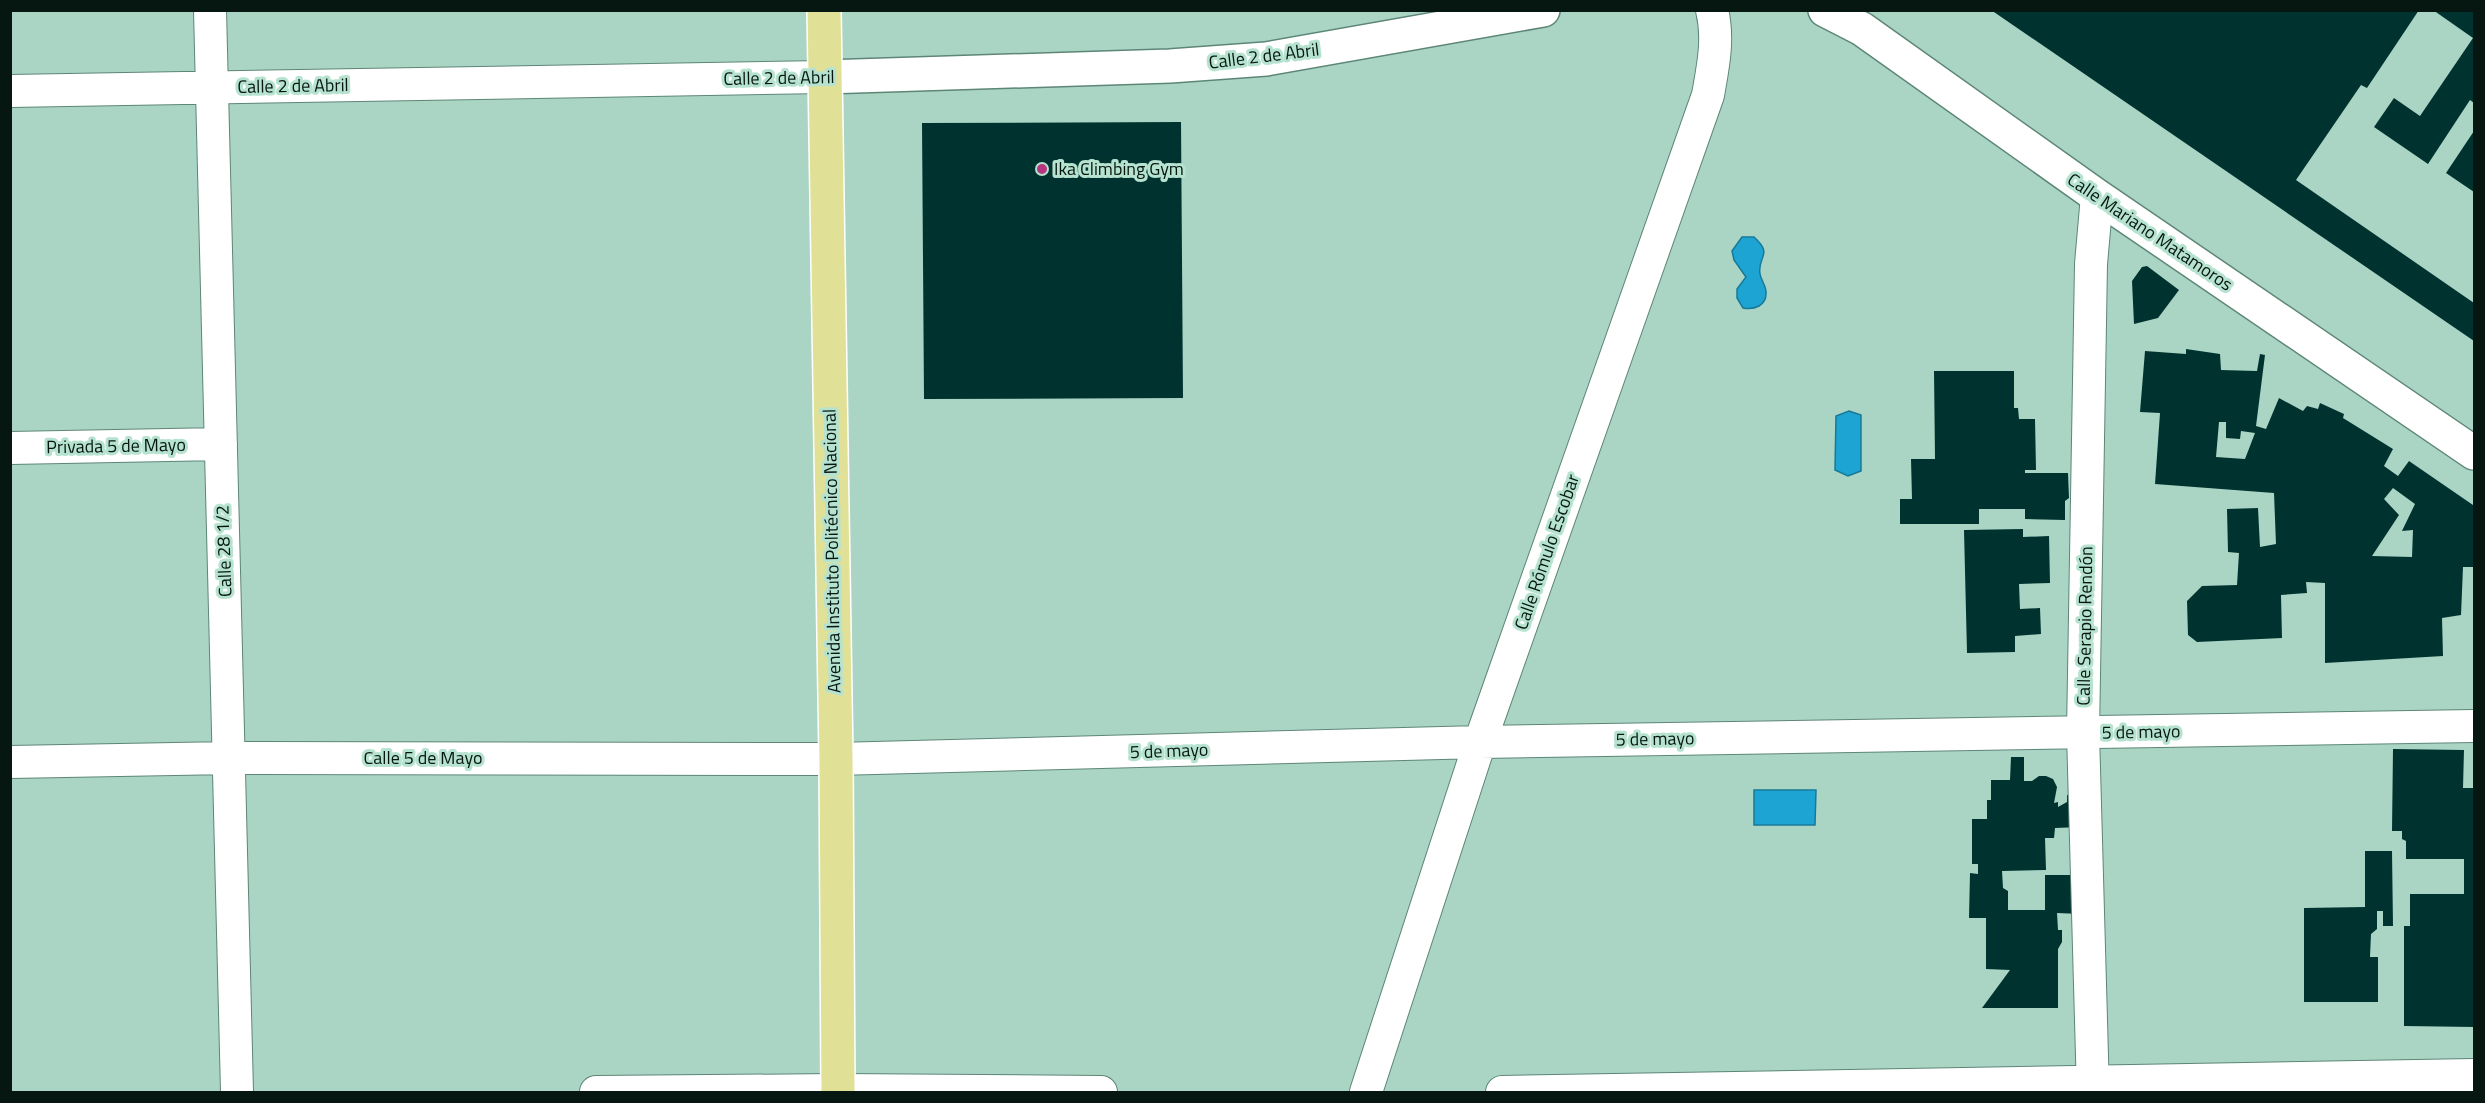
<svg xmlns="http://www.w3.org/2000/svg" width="2485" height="1103" viewBox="0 0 2485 1103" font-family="'Titillium Web',sans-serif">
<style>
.water{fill:#1ea4d3;stroke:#177999;stroke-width:1.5}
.building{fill:#003330;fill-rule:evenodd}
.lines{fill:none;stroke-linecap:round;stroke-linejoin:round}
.street-casing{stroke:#5d8677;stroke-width:34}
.secondary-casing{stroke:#5d8677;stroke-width:36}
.primary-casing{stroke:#fff;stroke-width:36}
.street{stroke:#fff;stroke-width:32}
.secondary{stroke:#fff;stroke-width:33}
.primary{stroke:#e1e097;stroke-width:33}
.poi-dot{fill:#b53580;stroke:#b6e2d0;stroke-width:2}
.labels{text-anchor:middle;stroke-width:6;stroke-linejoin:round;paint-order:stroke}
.street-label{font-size:18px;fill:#061611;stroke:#b6e2d0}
.poi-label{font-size:18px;fill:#061611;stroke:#b6e2d0;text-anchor:start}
</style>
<rect width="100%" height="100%" fill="#aad5c4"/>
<path class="water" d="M1742,237H1754C1774,255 1757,256 1760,274C1761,280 1766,286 1766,292C1767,306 1754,310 1743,308L1737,298V289L1746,277L1734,260L1732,251Z
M1849,411L1861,415V471L1848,476L1835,470L1836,416Z
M1754,790H1816L1815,825H1754Z"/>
<path class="building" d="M1991,10H2419L2367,88L2361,85L2296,180L2474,303V341Z
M2433,10H2474V103L2470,100L2428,164L2374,127L2394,98L2420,116L2473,38Z
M1181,122L1183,398L924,399L922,123Z
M2474,131V192L2446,173Z
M2147,266L2179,290L2158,318L2134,324L2132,281L2142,267Z
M2186,349L2220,354L2221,370L2257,371L2260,354L2265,355L2256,426L2266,429L2279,398L2303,411L2307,406L2318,409L2320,403L2344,414L2343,418L2393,449L2384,466L2398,476L2409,461L2473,505L2474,504V567H2463L2461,615L2442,618L2443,656L2325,663V583L2306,582L2307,593L2281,595L2282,638L2197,642L2188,635L2187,601L2202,586L2237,585L2239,553L2228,552L2227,509L2258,508L2260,547L2276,544L2274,493L2155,484L2160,413L2140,412L2145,351L2186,354ZM2219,422H2226V438L2240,439L2241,431L2255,433L2245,459L2216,457ZM2393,488L2415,504L2402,531L2413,530L2412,557L2372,556L2399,515L2384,499Z
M1934,371H2014V408H2018L2019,419H2035L2036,470H2025V473H2068L2069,498L2065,501V520L2025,519V509H1979V524H1900V499H1912L1911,459H1935Z
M2023,529V537L2049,536L2050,583L2019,584L2020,609L2040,608L2041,634L2015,636V652L1967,653L1964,530Z
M2393,749L2464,750L2463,788H2474V1027L2404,1026V926H2410V894H2464V859H2406V841L2402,839V831H2392Z
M2011,757H2024V781H2032L2039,776H2046L2053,779L2057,787L2054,803L2058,802V807L2067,802V795H2080L2081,827L2055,828L2054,838H2045L2046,870L2002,871L2003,888L2008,891V910H2045V875H2073L2081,914L2057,913L2058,930H2062V942L2058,949V1008H1982L2010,970L1986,969V918H1969L1970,873L1978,874V864H1972V819H1987V800H1991V780H2010Z
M2365,851H2392L2393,926H2383V911H2377V929L2371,934L2370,957H2378V1002H2304V908L2365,907Z"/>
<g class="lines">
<g class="street-casing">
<path id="street" d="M210,10L237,1092
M10,91L825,77
M10,448L221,444
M10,762L229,758L836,759L1480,742L2474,726
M596,1092L838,1090L1101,1092
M1366,1092L1480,742L1708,95C1713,67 1719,39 1712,10
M1502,1092L2474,1075
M2093,1092L2083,733L2091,264L2097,196"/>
</g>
<g class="secondary-casing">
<path id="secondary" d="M1825,10L1862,29L2097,196L2474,453
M825,77L1170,66L1266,59L1543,10"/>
</g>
<g class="primary-casing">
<path id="primary" d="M824,10L836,759L838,1092"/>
</g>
<use href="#street" class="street"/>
<use href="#secondary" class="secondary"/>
<use href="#primary" class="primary"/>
</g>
<circle class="poi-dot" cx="1042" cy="169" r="6"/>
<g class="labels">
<g class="street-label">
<text transform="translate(1264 56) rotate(-7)" y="6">Calle 2 de Abril</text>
<text transform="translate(779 78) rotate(-1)" y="6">Calle 2 de Abril</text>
<text transform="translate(293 86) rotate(-1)" y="6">Calle 2 de Abril</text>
<text transform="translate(2150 232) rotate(34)" y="6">Calle Mariano Matamoros</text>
<text transform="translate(116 446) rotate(-1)" y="6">Privada 5 de Mayo</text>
<text transform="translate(224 551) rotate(-92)" y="6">Calle 28 1/2</text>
<text transform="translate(832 551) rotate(-91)" y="6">Avenida Instituto Politécnico Nacional</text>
<text transform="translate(1547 552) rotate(-71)" y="6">Calle Rómulo Escobar</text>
<text transform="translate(2085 626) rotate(-89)" y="6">Calle Serapio Rendón</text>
<text transform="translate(2141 732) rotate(-1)" y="6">5 de mayo</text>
<text transform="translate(1655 739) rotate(-1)" y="6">5 de mayo</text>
<text transform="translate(1169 751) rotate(-2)" y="6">5 de mayo</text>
<text x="423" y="764">Calle 5 de Mayo</text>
</g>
<g class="poi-label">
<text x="1054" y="175">Ika Climbing Gym</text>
</g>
</g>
<rect width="2485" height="1103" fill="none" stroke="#061611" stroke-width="24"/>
</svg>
